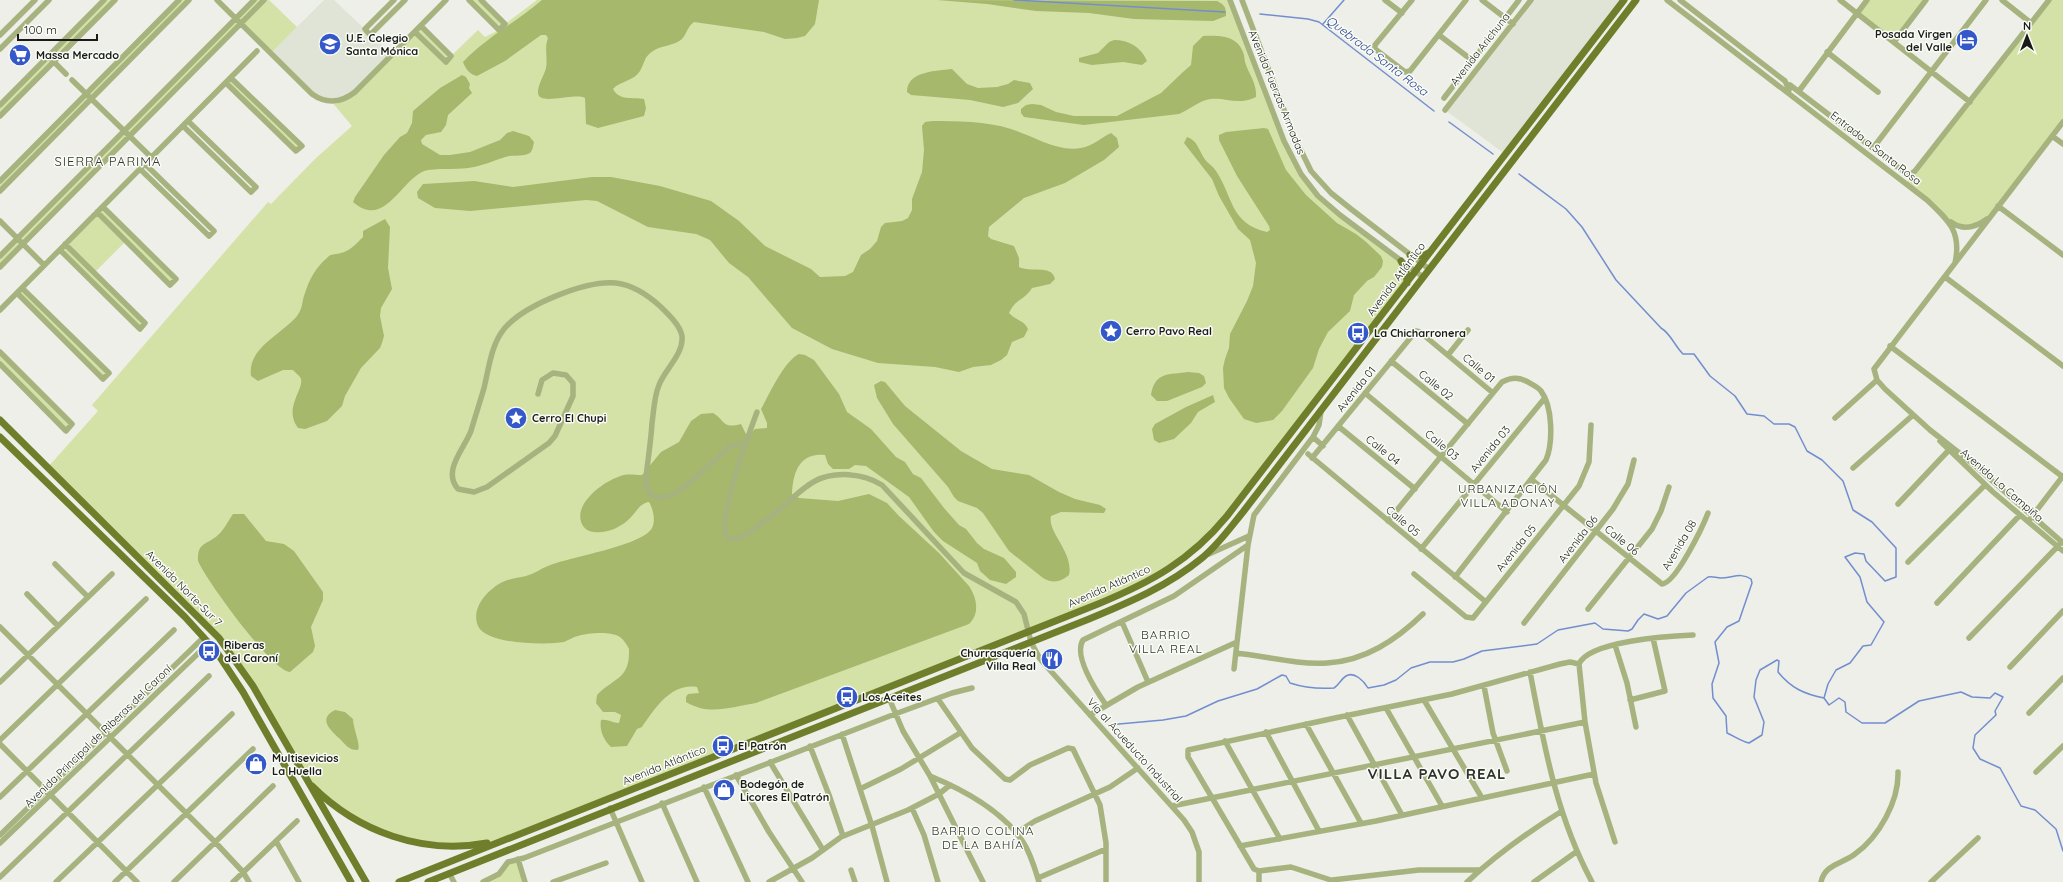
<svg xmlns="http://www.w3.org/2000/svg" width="2063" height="882" viewBox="0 0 2063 882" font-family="Quicksand,sans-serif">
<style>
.built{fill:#e0e4d6}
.green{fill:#d4e2a8}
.forest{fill:#a6b86c}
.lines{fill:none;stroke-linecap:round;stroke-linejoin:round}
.stream{stroke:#738ecf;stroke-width:1.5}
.minor{stroke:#a6b37f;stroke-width:5.5}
.major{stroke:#6e7e2a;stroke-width:7}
.labels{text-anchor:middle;stroke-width:3;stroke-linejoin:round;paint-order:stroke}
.poi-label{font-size:11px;font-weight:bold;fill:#1a1b19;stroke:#fafcf6;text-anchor:start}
.street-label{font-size:11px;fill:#1a1b19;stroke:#fafcf6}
.water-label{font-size:12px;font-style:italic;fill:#2b4693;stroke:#fafcf6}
.neighbourhood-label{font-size:12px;letter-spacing:1px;fill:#32332e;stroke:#fafcf6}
.quarter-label{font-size:13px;letter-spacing:1px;fill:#32332e;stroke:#fafcf6}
.district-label{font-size:15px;font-weight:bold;letter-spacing:1px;fill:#32332e;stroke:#fafcf6}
</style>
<rect width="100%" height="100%" fill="#edefe8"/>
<path class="built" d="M324,0H334L392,55L346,98L321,100L271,53Z
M1531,0H1624L1505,154L1445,110Z"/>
<path class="green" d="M104,0H115L0,116V105Z
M179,0H189L0,191V181Z
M254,0H269L297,27L271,53L241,24L0,267V256Z
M469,0H481L505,24L537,0H1230L1284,141L1312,189L1401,261L1407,278L1227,516L1162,575L489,843L434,845L362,824L305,778L253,686L219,638L48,467L98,411L92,405L268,202L271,204L315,159L352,126L331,101L346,98L421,26L451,56L478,30L485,37L499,30Z
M1867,0H1926L1894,42L1856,13Z
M2049,0H2063V122L1990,217L1976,225L1956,226L1906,183Z
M231,78L302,146L296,151L226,83Z
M103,207L176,279L170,285L126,241L94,273L145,323L140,329L60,250Z
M22,288L109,373L103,379L17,293Z
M0,352L72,424L66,431L0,364Z
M518,859L525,882H483L495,877L504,866Z"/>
<path class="forest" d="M542,0H819L815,24L805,36L797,38L785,39L764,32L694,22C688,26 687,33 682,39C674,46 662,45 653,51C643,58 646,61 640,71C634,81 620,81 613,89C619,101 633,97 644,99L646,108L644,116L598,128L586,124L585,98C574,92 537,107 538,92C538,84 544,76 546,68C548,58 544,48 548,38L546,35H541L505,61L477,76C470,75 465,68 463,62C486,38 516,22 542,0Z
M937,0L1217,1C1225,5 1226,7 1226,16L1213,21L1134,19L1089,13L1036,11L987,4Z
M1203,36C1218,35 1237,35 1243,52C1245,56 1244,61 1246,65C1250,76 1257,84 1256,97C1236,107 1223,95 1206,100C1196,103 1189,110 1179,114L1084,125L1024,117L1021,113V109L1026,105L1032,104L1041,105L1056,112L1074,116H1117L1161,93L1183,72L1191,65L1193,46Z
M1114,40C1129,40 1141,47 1147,61L1142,65L1123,62L1092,65L1079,62V58L1098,53L1109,42Z
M952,69L967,84L978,88L997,87L1008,84L1014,80L1030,83L1033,89L1018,103L1003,107L970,100L911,95L907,92C907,71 936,71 952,69Z
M462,75L466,77L470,84L469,88L472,93L448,115L446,125L441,132L426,135L421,140L422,144L440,155H450L470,152L500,140L507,133L513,131L529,136L534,142C533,146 533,150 530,153C523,157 515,155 509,156C497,159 485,165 474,167C459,170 443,168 428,170C402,175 386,231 353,202L355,197L384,155L400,137L407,133L412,123L413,111L440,88Z
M932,121C957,121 986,121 1011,129C1034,136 1056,152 1081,148C1093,146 1100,138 1111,133L1117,138L1119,147L1104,160L1065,183L1024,198L989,227L988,236L991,239L1014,246L1019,258V267C1030,273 1052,264 1055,279L1050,284L1032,288C1025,300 1016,298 1009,313C1015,320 1024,320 1028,329L1024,337L1012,342L1007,355L1001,360L991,365L973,367L959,372L935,367L878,363L832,349L792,328L748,277L729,263L710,240L696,234L648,227L597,201L586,200L470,211L435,208L418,198L417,192L423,184L474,181L513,187L592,177H611L660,186L711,201L739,221L765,246L811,269L820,277L845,276L853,272L861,255L870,249L877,241L881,227L885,223L902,221L908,218L912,210V199L922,172L924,150L922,126L925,122Z
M1264,128L1268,129L1286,170L1306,195L1337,223L1356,234L1365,241L1381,256L1383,261L1382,267L1374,277L1367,281L1354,295L1350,311L1328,332L1319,349L1313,368L1282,411L1273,420L1256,423L1244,419L1229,398L1224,388L1223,368L1225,359L1229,348L1230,334L1247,301L1253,286L1256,263L1250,240L1238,229L1219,196L1212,179L1184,143L1187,137C1197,140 1199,150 1204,158C1207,163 1213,166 1216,171C1233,196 1230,224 1267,232L1270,230L1269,226L1237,176L1219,140V135L1226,132Z
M385,219L390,227L388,268L392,289L381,308L380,316L384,336L382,343L380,348L361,368L345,396L342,406L327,421L305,429L298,428C282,407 307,387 300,377C298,375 295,372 293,370H283L258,381L251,376C247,348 281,335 297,316C304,306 301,303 305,293C309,280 316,267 327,258C331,253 335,255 341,253C350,251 357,243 363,237V231Z
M799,354L805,355L814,360L839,394L847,412L871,429L896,457L905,462L913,474L921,478L944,508L959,525L966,529L977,543L984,549L1004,558L1016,572V577L1006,584L990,580L980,571L977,563L943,541L934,532L909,497L866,466L855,465L849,469H833L828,464L825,455C799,452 793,473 792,494L799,498L838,501L869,494L887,503L899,516L939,553L969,586C977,598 980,614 969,624L756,703C731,707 709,716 686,702V697L688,694L699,693L697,687C671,683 655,708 642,727L637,729L627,746L611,747C604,741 599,730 601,720C608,719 612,723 619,723L621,715L615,712H603L596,703L597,695C614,677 630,680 629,649C627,645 624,640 620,637C610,631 589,633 578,636C573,637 569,640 564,642C547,645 487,645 478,626C470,607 490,587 505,581C512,578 519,578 526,576C534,574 540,569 548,566C569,557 642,546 652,528C656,520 653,509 649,502C639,503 635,515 627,521C620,527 611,531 602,532C595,533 587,532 583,526C571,506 601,483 618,477C626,473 633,475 642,475L661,452L679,442L691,421L701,414L713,413C726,421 722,429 741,424L746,434L751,433L755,429L767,428V423L761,409C769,395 784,361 799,354Z
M1188,372L1199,373L1204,376L1206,383L1202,387L1167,401H1157L1151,395C1155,371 1169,375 1188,372Z
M881,381L885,382L905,406L961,451L992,469L1029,475L1059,492L1075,499L1100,505L1106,509L1104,513L1061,512L1051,516C1047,532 1074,552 1069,575C1061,582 1053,584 1043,578L1009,551L983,513L977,508L958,501L954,497L948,487L893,424L877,398L874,385Z
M1213,395L1215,402L1198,412L1191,423L1174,439L1159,443L1154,440L1152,429L1155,424L1186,407Z
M233,514H244L266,541L284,544L294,551L323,592V600L311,627L315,646L313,652L290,672C272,671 206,580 198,561C197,542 207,545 218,535C224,530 228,521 233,514Z
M335,710L345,712L353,719C353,728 361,745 358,750C348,750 346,745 340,739C331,731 317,719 335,710Z"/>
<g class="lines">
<path class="stream" d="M1014,0L1225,12
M1260,14L1308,19L1319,22L1434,111
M1323,24L1344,0
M1449,122L1493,154
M1519,174L1566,209L1582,227L1616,280L1661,328C1671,334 1674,345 1683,354H1694L1710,376L1735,396L1747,414L1764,416L1774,424H1789L1795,427L1807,451L1822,460L1843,481L1853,510L1872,522L1896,548V577L1885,581L1866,561L1864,554L1855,553L1845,557L1860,577L1867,602L1884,622L1871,645L1863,646L1850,663L1836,670L1828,684L1824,698L1829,705L1839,698L1845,702L1846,712L1862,723H1885L1919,701L1961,692L1972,697L1990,698L1995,693L2003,697L1995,711L1996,715L1975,735L1973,748L1980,759L2000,768L2021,806L2035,810L2056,829L2063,851
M1108,725L1163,720L1186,716L1218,701L1257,689L1282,675L1286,676L1290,683C1305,688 1318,689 1334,688C1339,685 1341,679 1346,676C1354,671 1364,681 1368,688L1384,685L1396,680L1411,668L1430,662H1453L1464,659L1482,651L1537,644L1558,630L1595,623L1603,629L1628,631L1632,629L1638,620L1644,614L1658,619L1667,616L1686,593L1708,577C1713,576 1716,578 1721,578C1732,578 1741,572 1751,579L1752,583L1739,621L1727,627L1715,642L1719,663L1712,684L1713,698L1726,716L1727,733C1734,736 1741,741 1749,743L1762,735L1764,722L1754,697L1756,680L1760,670L1777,660L1779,661L1778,672C1791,688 1804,694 1824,698"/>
<path class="minor" d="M217,0L312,94C326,104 341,103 355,92L446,0
M394,0L365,29L370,35L405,0
M469,0L499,30L505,24L481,0
M1230,0L1284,141L1301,174L1318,196L1340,215L1423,277
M1242,0L1294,136L1311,171L1331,193L1351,209L1429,269
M1385,0L1402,13
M1412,0L1375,45V49L1405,72L1410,71L1466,0
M1482,0L1513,24
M1667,0L1927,200C1948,220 1962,231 1955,263
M1680,0L1785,81L1789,90
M1840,0L1970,102
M2002,0L2031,23
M415,32L446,62L451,56L421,26
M0,35L35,0
M1439,35L1473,61
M1894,42L1926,0
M0,49L49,0
M1827,52L1878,92
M48,56L66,74
M72,80L151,157
M226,83L296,151L302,146L231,78
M1790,85L1904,172L1911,174L1915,171L2049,0
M1799,91L1867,0
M1444,98L1519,0
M0,105L104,0
M1445,110L1531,0
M0,116L115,0
M2063,122L1874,369L1877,380L1885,389L1930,430L1972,463L2063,543
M183,126L251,192L256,187L188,121
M2052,136L2063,144
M1873,148L1986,0
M140,169L209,236L214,231L145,164
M0,181L179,0
M0,191L189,0
M1998,206L2063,255
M97,212L170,285L176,279L103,207
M0,221L44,265
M1951,222C1963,231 1976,227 1987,219
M60,250L140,329L145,323L65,244
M0,256L254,0
M0,267L264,0
M1945,277L2063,366
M17,293L103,379L109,373L22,288
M0,310L257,51
M1890,346L2063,477
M0,352L72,424L66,431L0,364
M1448,355L1468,330
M1391,361L1468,424
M1365,393L1507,512
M538,394L542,380L553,373L566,375L573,383V396L555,436L549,443L487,487L474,492L458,489C442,471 464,449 471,431C475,417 480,402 484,388C489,368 491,345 504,329C524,305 586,280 616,283C633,285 649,296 661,307C669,315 680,325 682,336C684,354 665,369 659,385C654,397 654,410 652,423C651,441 648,459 646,477C646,485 646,492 654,496C673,507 715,458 730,446L737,444L745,446
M757,412C750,431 716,522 727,537L735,539L745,536C757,526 770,518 781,508C792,499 802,488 815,481C834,471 863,473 882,485L964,573L1016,602L1024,614L1031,642L1040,659L1184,820L1192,832L1199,852V882
M1835,418L1877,380
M1338,426L1415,489
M1313,437L1323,446
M1940,441L1993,492L2063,551
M1308,454L1486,602
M1312,458L1416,331L1420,332L1493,393
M1853,468L1913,415
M1532,480L1662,584C1676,583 1703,526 1708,513
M1898,504L1948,451
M2030,519L2063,476
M1388,521L1502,382C1512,377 1519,377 1528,382C1533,385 1538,387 1541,391C1553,407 1553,443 1546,460L1455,577
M1421,549L1544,399
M1209,554L1249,536
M1908,562L1985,485
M55,564L88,597
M1414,574L1466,617L1473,618L1579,486L1589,462L1591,425
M27,594L58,626
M1937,603L2020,515
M1588,609L1652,529L1661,511L1669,487
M1122,622L1148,682
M1524,623L1613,509L1628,484L1634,460
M0,627L215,842L243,872L249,882
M1969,638L2059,545
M1615,645L1627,683L1636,727
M1236,653C1264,656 1299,665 1327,663C1365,661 1396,640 1423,614
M2010,667L2063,611
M1234,669L1248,545L1254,515L1313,437L1319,425L1321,411
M1530,672C1544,745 1556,815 1592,882
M0,682L112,574
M1484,686L1493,733L1507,771
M889,698L903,731L930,776L983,882
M938,699L972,748L1005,779L1010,780L1030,765L1068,748L1073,749L1100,805L1106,843V882
M1424,700L1482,798
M1630,700L1665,691L1653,638
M1106,705C1097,692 1073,656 1083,640L1174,596L1248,545
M1386,708L1442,806
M2029,713L2063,678
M1090,715L1138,687L1237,642
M1347,715L1402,815
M1306,724L1361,823
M1266,732L1319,831
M842,734L872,826L887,882
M0,740L146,599
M1225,741L1280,839
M0,744L137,882
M810,746L829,795L843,836
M770,762L823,850
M2036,772L2063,746
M736,775L769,832L802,882
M930,776C964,790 1002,810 1023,842C1031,854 1035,869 1039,882
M704,787L748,882
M860,789L901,769L960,733
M0,797L174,630
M662,803L697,882
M1172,806L1585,722
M610,808L642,882
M912,808L924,835L938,882
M1016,833L1035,821L1110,787L1138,768
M0,835L204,637
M276,841L299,882
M1615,842L1596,783L1585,722L1579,664C1589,641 1669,636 1693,635
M0,843L209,643
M1240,846L1376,821L1594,774
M518,859L525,882
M851,870L855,882
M449,873L454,882
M0,877L209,676
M1038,878L1106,849
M1332,880L1419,870H1480
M56,882L232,714
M115,882L253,749
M174,882L273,786
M233,882L297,821
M483,882L499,874L508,862L524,858L895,714L952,693L972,688
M553,882L606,863
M769,882L812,858L841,837L908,810L939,794L950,785
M1259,882V871
M1337,882L1291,867L1259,871L1254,869L1188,757V750L1335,718L1452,694L1560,664L1570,662L1579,664
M1467,882C1496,855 1528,832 1562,811
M1534,882L1576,852
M1821,882C1825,864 1842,864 1855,854C1879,837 1899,801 1898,772
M1931,882L1978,838"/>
<path class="major" d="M1410,255L1423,256L1430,252
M1401,261L1406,270L1407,283
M0,420L219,638L253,686L366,882
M0,437L185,617L216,651L243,692L351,882
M312,786C358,832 423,855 487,843
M399,882L1098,604C1151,582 1190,561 1227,516L1624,0
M428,882L1089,619C1130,602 1168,586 1202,558C1218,545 1230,528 1243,512L1636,0"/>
</g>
<defs>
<g id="hotel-disc" transform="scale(1.15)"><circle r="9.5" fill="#3458c9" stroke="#fafcf6"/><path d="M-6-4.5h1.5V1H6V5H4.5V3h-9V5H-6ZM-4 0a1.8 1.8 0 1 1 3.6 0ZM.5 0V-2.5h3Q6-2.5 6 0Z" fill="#fff"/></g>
<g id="school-disc" transform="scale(1.15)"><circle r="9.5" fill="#3458c9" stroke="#fafcf6"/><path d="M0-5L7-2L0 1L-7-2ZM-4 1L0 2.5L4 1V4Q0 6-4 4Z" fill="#fff"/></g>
<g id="supermarket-disc" transform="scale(1.15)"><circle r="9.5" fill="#3458c9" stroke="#fafcf6"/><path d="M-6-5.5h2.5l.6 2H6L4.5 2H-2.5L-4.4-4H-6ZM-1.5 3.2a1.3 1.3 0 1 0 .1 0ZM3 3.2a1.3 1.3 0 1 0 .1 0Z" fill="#fff"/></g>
<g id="sight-disc" transform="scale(1.15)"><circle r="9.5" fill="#3458c9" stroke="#fafcf6"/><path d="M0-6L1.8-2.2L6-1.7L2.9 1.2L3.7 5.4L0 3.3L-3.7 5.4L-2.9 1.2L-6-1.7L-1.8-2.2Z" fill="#fff"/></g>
<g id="bus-disc" transform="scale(1.15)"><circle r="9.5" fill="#3458c9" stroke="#fafcf6"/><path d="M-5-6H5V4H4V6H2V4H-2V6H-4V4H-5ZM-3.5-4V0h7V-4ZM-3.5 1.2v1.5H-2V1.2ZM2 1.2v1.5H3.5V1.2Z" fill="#fff"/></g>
<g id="restaurant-disc" transform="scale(1.15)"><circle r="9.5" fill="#3458c9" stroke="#fafcf6"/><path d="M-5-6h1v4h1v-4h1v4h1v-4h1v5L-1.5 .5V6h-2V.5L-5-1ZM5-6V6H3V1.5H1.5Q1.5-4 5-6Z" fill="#fff"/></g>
<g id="shop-disc" transform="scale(1.15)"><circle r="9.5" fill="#3458c9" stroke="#fafcf6"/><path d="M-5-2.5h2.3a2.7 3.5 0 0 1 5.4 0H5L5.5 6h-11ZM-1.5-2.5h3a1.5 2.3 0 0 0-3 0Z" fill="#fff"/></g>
</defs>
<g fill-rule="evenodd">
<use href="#hotel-disc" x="1967" y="40"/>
<use href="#school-disc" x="330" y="44"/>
<use href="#supermarket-disc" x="20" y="55"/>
<use href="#sight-disc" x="1111" y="331"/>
<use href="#bus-disc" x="1358" y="333"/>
<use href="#sight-disc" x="516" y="418"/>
<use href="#bus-disc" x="209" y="651"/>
<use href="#restaurant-disc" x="1052" y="659"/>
<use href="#bus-disc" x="847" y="697"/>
<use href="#bus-disc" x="723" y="746"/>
<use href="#shop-disc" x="256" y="764"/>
<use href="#shop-disc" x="724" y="790"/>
</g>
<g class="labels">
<g class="poi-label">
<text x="1952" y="38" text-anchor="end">Posada Virgen<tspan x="1952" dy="13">del Valle</tspan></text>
<text x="346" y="42">U.E. Colegio<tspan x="346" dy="13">Santa Mónica</tspan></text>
<text x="36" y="59">Massa Mercado</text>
<text x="1126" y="335">Cerro Pavo Real</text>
<text x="1374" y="337">La Chicharronera</text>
<text x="532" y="422">Cerro El Chupi</text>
<text x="224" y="649">Riberas<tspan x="224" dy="13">del Caroní</tspan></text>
<text x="1036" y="657" text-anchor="end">Churrasquería<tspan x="1036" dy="13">Villa Real</tspan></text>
<text x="862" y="701">Los Aceites</text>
<text x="738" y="750">El Patrón</text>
<text x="272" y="762">Multisevicios<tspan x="272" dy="13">La Huella</tspan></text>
<text x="740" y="788">Bodegón de<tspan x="740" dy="13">Licores El Patrón</tspan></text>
</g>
<g class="street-label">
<text transform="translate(1480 49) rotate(-52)" y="4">Avenida Arichuna</text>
<text transform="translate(1277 92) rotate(68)" y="4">Avenida Fuerzas Armadas</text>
<text transform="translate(1876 148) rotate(38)" y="4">Entrada a Santa Rosa</text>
<text transform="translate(1396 279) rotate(-53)" y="4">Avenida Atlántico</text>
<text transform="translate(1479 368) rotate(40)" y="4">Calle 01</text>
<text transform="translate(1436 385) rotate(39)" y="4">Calle 02</text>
<text transform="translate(1356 389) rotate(-51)" y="4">Avenida 01</text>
<text transform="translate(1442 445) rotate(40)" y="4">Calle 03</text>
<text transform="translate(1490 449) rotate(-51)" y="4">Avenida 03</text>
<text transform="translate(1383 450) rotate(39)" y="4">Calle 04</text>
<text transform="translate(2002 485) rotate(41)" y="4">Avenida La Campiña</text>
<text transform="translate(1403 521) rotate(40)" y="4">Calle 05</text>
<text transform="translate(1578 539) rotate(-52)" y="4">Avenida 06</text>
<text transform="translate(1622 540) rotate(39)" y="4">Calle 06</text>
<text transform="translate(1679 545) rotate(-59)" y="4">Avenida 08</text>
<text transform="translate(1516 548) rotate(-51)" y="4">Avenida 05</text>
<text transform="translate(1109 586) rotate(-24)" y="4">Avenida Atlántico</text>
<text transform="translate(184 588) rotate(45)" y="4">Avenida Norte-Sur 7</text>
<text transform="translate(98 736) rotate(-44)" y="4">Avenida Principal de Riberas del Caroní</text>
<text transform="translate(1135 750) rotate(48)" y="4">Vía al Acueducto Industrial</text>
<text transform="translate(664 765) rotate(-22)" y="4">Avenida Atlántico</text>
</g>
<g class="water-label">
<text transform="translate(1377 56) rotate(37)" y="4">Quebrada Santa Rosa</text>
</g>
<g class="neighbourhood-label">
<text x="1508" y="493">URBANIZACIÓN<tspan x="1508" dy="14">VILLA ADONAY</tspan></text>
<text x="1166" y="639">BARRIO<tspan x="1166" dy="14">VILLA REAL</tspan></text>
<text x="983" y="835">BARRIO COLINA<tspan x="983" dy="14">DE LA BAHÍA</tspan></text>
</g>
<g class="quarter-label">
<text x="108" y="166">SIERRA PARIMA</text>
</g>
<g class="district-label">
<text x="1437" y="779">VILLA PAVO REAL</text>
</g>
</g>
<g transform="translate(2027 36)" stroke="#fafcf6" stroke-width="3" paint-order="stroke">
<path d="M0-3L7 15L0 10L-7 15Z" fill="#1a1b19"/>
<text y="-6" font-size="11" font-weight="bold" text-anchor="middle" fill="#1a1b19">N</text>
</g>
<path d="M18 34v6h79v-6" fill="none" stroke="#1a1b19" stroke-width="2"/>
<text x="24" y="34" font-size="12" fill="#1a1b19" stroke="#fafcf6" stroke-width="3" paint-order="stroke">100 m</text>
</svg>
